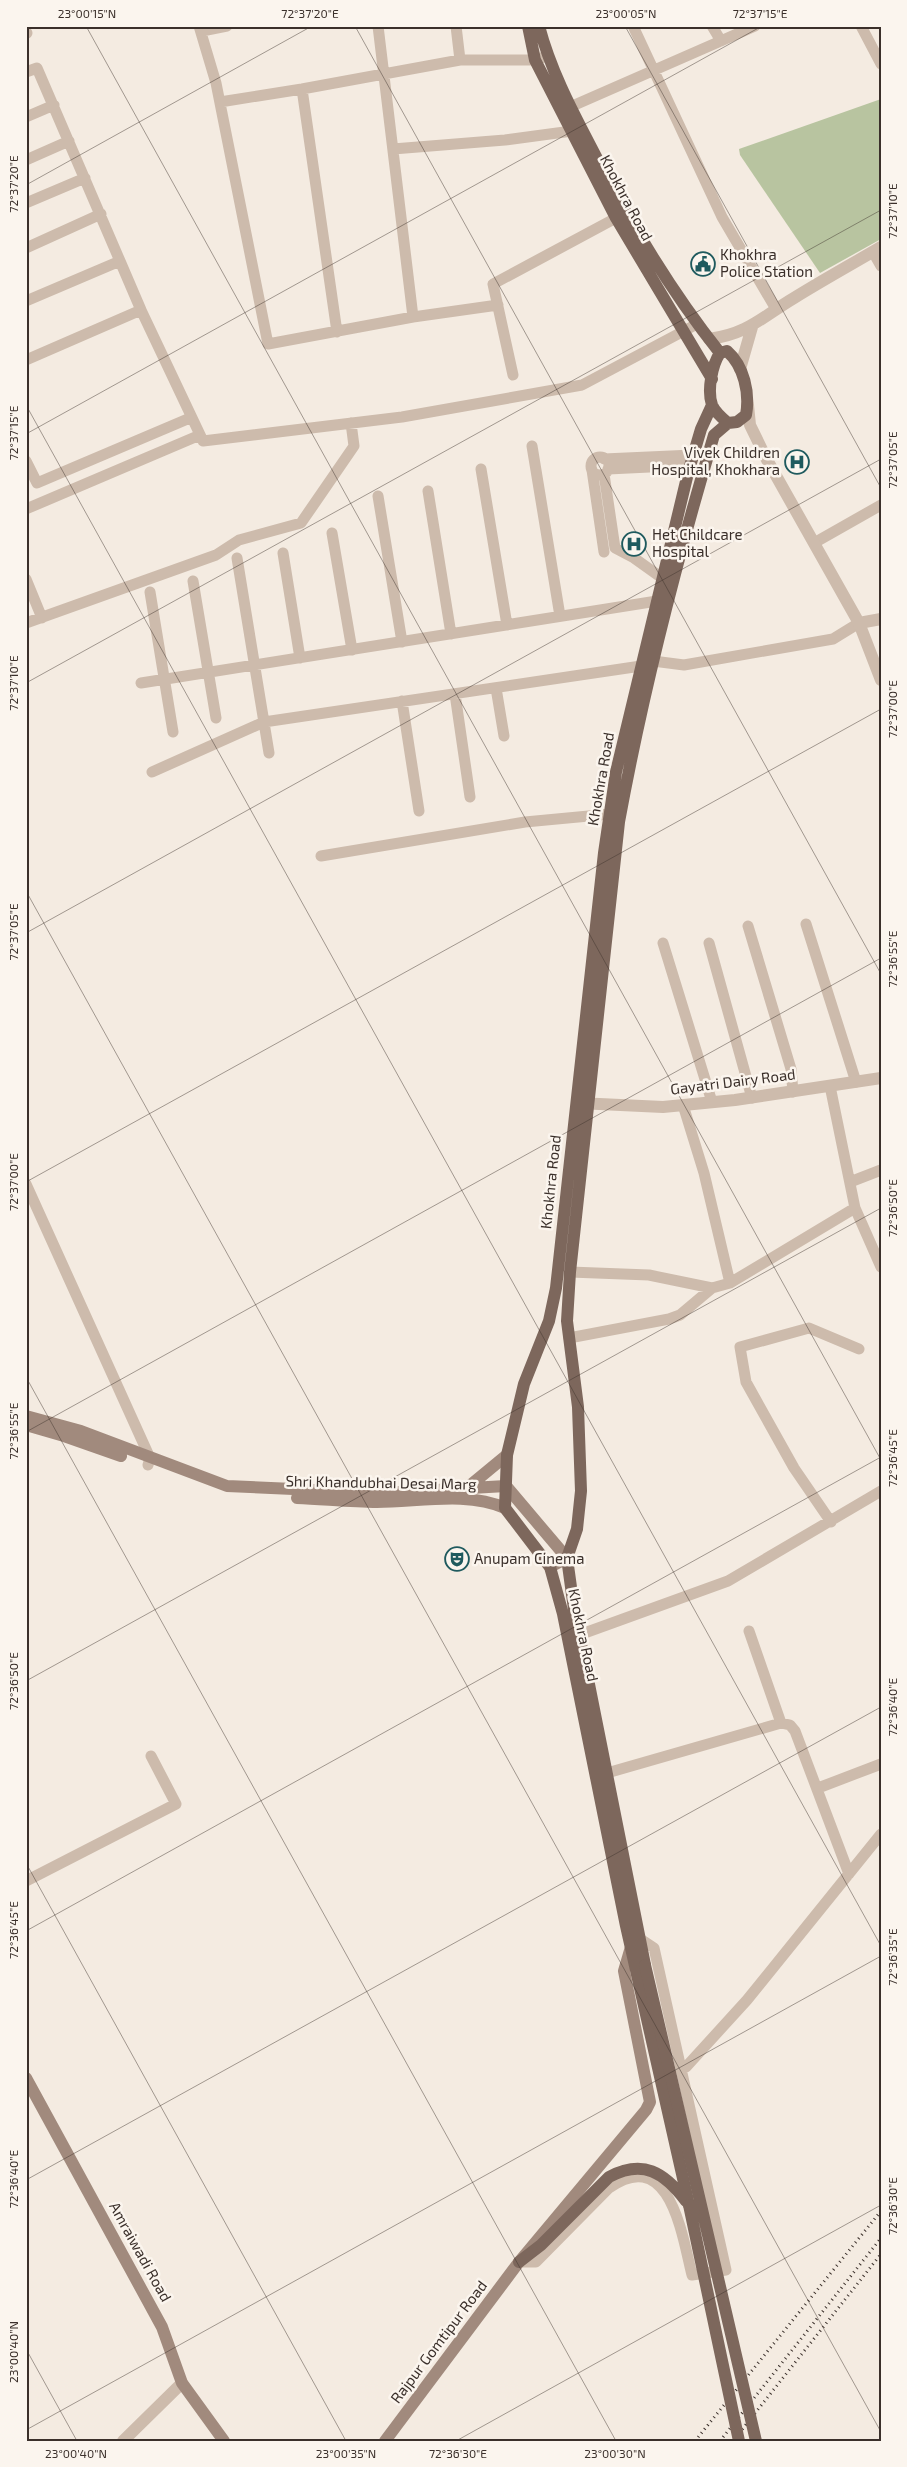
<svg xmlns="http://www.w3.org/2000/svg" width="907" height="2467" viewBox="0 0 907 2467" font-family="'Exo 2',sans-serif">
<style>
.green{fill:#b8c4a0}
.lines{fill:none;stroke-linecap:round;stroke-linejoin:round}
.minor{stroke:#cdbbac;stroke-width:11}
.tertiary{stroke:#cdbbac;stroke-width:12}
.secondary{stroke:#a18a7d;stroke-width:12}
.primary{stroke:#7d675c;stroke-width:12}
.rail{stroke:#3b302b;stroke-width:3;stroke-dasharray:1 4;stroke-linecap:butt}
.primary-bridge{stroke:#7d675c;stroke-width:12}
.ticks{fill:none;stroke:#3b302b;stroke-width:1;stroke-opacity:0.45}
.labels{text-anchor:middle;stroke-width:5;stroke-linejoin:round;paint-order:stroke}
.street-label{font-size:15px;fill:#3b302b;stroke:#fbf5ee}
.poi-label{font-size:15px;fill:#3b302b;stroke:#fbf5ee;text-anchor:start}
.neatline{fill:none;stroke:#3b302b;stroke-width:2}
.ticks-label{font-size:12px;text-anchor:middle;fill:#3b302b}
</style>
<rect width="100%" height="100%" fill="#f4ebe1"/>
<path class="green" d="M881,99V239L820,273L740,155L739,149Z"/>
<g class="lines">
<path class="minor" d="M199,26L216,83L268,344L413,317L498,305
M378,26L413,317
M456,26L460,60
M633,26L722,217L776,309
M712,26L721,41
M861,26L881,64
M202,31L227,26
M26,32L27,33
M26,72L37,68L120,261
M302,89L337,332
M220,102L302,89L460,60H535L544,57
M570,107L755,26
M26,117L54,105
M393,149L505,140L572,131
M26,160L69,141
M26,203L85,178
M26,248L101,214
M873,252L881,266
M26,301L120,261L141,310
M26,360L141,310L203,441L402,417L582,385L697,324
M513,375L493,284L616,218
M532,446L560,616
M591 466a9 9 0 1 1 18 0a9 9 0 1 1-18 0Z
M604,459L693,455
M26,461L37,483L190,418
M481,469L507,625
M608,469L691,465
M592,470L604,552
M604,474L615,548L634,558L662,578
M428,491L451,634
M378,496L402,642
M26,509L200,435
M332,533L352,650
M814,543L881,505
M283,553L300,658
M237,558L269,753
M26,579L42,618
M193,581L216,718
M150,592L173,732
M26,623L216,555L239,540L301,523L354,446L351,423
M653,661L684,665L833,639L859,623
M141,683L657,601
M496,688L504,736
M455,694L470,797
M402,701L419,811
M152,772L264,722L641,666
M321,856L525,822L610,814
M806,924L856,1082
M748,926L791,1069L793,1092
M663,943L712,1102
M709,943L752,1098
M830,1086L855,1208L881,1267
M683,1105L704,1173L730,1283L855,1208
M850,1182L881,1170
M26,1184L150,1458L148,1465
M570,1272L649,1275L712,1288L730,1283
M569,1338L669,1319L680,1315L712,1288
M831,1522L794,1468L746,1382L740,1347L809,1328L859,1349
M749,1631L781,1723
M579,1635L728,1581L881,1491
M607,1773L781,1723L790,1725L795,1731L849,1874
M818,1788L881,1764
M26,1881L176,1804L151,1756
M686,2067L747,2000L881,1834
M519,2262H536L609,2188C670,2145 682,2235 692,2275L726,2270L654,1948L639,1938"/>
<path class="tertiary" d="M709,339C748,334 762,317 794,298C823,280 852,264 881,247
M740,369L752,327
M748,405L750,425L766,458L859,623L881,680
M859,623L881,619
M578,1103L663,1107L735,1100L881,1078
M123,2441L182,2383"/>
<path class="secondary" d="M26,1416L81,1431L227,1486L383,1493L506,1486L567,1558L550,1567
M26,1425L64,1436L121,1456
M467,1488L507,1455
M297,1498C324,1499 350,1502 377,1502C418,1502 467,1491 505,1508
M26,2078L162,2327L182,2383L224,2441
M385,2441L519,2262L646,2110L650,2102L648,2092L624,1971L631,1947"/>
<path class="primary" d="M528,26L535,60L616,218L712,379
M539,26C550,68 570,107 590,145C627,218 669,289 720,353
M727,351C744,366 750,393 746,415L737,422L728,423C722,418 715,412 712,405C707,390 712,365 720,353Z
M645,1965L574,1609L567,1558L577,1529L581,1491L578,1407L567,1321L570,1272L619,822C643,691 676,563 714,435L728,423
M689,2205L626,1926L563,1614L550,1567L505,1508L507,1455L524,1384L549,1321L556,1288L604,853L616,772L688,473L701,429L712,405
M519,2262L541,2245L609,2177C643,2159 664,2172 686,2201"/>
<path class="rail" d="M695,2441L881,2211
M720,2441L881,2238
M733,2441L881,2254"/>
<path class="primary-bridge" d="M645,1965L756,2441
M689,2205L739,2441"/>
</g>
<path class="ticks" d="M86,26L881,1460M355,26L881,974M625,26L881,488M26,185L312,26M26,405L881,1946M26,434L762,26M26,683L881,210M26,891L881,2432M26,933L881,459M26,1182L881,709M26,1377L616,2441M26,1432L881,958M26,1681L881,1208M26,1863L346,2441M26,1931L881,1457M26,2180L881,1707M26,2349L77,2441M26,2430L881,1956M456,2441L881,2205"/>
<defs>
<g id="civic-ring" transform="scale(1.25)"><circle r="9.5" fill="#fbf5ee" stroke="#1f5a5e" stroke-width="1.5"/><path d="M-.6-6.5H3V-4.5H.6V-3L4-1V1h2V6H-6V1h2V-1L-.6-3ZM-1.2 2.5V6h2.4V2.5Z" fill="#1f5a5e"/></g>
<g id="hospital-ring" transform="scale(1.25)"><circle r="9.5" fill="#fbf5ee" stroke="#1f5a5e" stroke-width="1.5"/><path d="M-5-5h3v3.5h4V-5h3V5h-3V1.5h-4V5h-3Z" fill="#1f5a5e"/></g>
<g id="theatre-ring" transform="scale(1.25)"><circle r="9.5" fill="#fbf5ee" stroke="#1f5a5e" stroke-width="1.5"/><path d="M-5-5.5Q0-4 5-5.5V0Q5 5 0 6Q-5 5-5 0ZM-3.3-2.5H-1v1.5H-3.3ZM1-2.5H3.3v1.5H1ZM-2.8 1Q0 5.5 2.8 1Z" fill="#1f5a5e"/></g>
</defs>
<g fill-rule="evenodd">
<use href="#civic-ring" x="703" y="264"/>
<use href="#hospital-ring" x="797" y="462"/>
<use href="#hospital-ring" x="634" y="544"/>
<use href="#theatre-ring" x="457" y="1559"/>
</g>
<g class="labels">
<g class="street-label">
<text transform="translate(626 198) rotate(62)" y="5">Khokhra Road</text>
<text transform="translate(601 779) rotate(-80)" y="5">Khokhra Road</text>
<text transform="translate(733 1082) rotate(-7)" y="5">Gayatri Dairy Road</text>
<text transform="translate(551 1182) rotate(-84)" y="5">Khokhra Road</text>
<text transform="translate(381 1483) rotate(1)" y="5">Shri Khandubhai Desai Marg</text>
<text transform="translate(583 1635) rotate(78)" y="5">Khokhra Road</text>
<text transform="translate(140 2252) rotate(61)" y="5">Amraiwadi Road</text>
<text transform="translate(439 2342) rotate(-53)" y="5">Rajpur Gomtipur Road</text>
</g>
<g class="poi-label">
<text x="720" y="260">Khokhra<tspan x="720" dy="17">Police Station</tspan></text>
<text x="780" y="458" text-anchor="end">Vivek Children<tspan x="780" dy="17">Hospital, Khokhara</tspan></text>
<text x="652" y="540">Het Childcare<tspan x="652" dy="17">Hospital</tspan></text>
<text x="474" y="1564">Anupam Cinema</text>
</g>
</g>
<rect width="907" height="2467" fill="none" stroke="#fbf5ee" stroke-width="55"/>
<rect x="28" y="28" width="852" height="2412" class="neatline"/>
<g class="ticks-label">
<text x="87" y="18">23°00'15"N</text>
<text x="310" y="18">72°37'20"E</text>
<text x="626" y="18">23°00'05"N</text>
<text x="760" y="18">72°37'15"E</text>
<text transform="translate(14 184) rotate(-90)" y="4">72°37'20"E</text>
<text transform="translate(893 211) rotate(-90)" y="4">72°37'10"E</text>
<text transform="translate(14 433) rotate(-90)" y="4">72°37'15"E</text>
<text transform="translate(893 460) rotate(-90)" y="4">72°37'05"E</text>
<text transform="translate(14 683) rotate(-90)" y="4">72°37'10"E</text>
<text transform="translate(893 709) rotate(-90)" y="4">72°37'00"E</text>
<text transform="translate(14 932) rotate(-90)" y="4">72°37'05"E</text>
<text transform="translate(893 959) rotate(-90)" y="4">72°36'55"E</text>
<text transform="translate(14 1182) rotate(-90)" y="4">72°37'00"E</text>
<text transform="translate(893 1208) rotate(-90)" y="4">72°36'50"E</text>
<text transform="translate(14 1431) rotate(-90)" y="4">72°36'55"E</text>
<text transform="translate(893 1458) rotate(-90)" y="4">72°36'45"E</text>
<text transform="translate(14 1681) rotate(-90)" y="4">72°36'50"E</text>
<text transform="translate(893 1707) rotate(-90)" y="4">72°36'40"E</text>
<text transform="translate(14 1930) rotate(-90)" y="4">72°36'45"E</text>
<text transform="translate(893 1957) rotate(-90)" y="4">72°36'35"E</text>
<text transform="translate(14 2179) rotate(-90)" y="4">72°36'40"E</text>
<text transform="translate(893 2206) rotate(-90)" y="4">72°36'30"E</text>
<text transform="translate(14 2352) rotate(-90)" y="4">23°00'40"N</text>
<text x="76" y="2458">23°00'40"N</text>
<text x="346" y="2458">23°00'35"N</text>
<text x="458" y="2458">72°36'30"E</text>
<text x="615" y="2458">23°00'30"N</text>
</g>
</svg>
